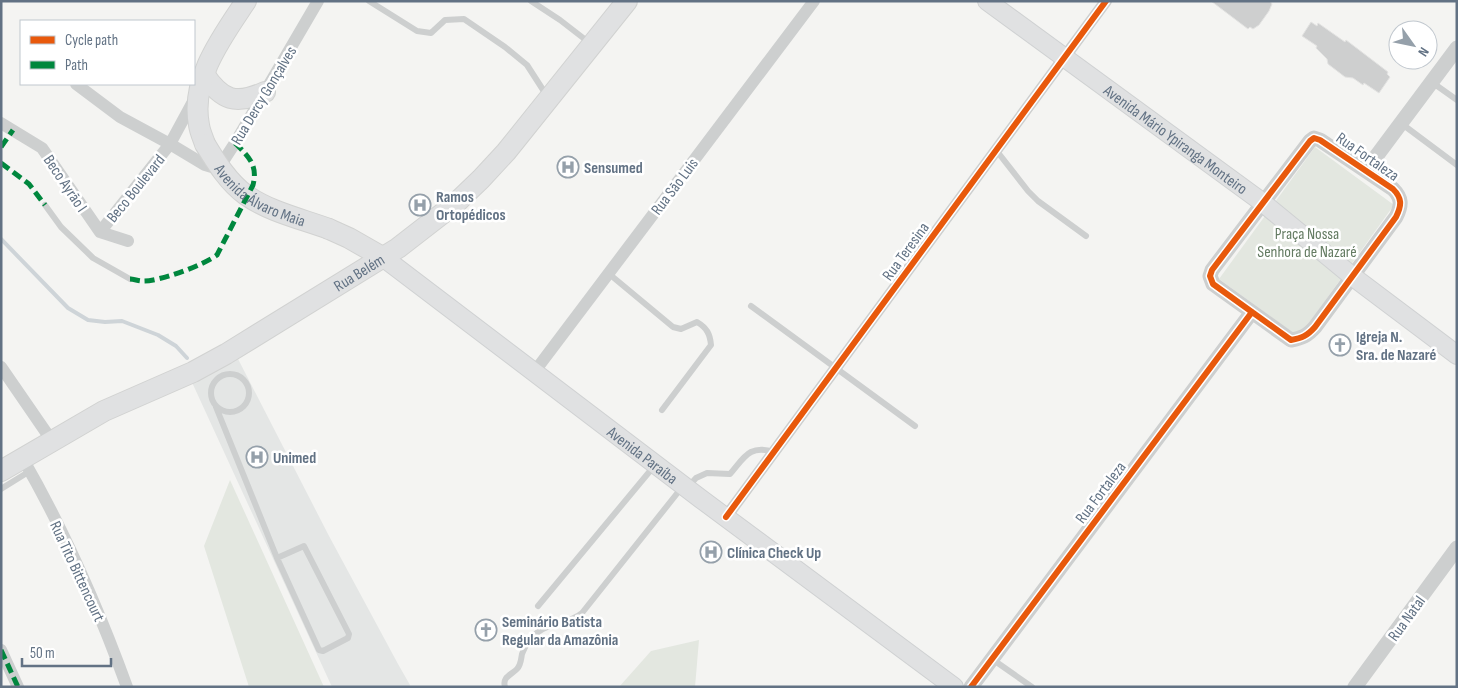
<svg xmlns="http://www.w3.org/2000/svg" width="1458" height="688" viewBox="0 0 1458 688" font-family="'Sofia Sans Condensed',sans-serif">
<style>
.built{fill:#e4e6e5}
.green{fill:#e3e7e0}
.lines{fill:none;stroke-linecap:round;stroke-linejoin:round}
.stream{stroke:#ced4d8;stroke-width:4}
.building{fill:#cecfcf;stroke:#e3e3e2}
.secondary-casing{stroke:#cfd1d2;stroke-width:20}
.primary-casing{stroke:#d1d2d1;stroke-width:22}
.service{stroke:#cdcfcf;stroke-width:6}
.minor{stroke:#cdcfcf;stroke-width:12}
.tertiary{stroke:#cdcfcf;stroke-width:15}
.secondary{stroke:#e0e1e2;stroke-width:18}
.primary{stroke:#e0e1e2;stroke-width:20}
.primary-bridge-casing{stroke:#d1d2d1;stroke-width:22;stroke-linecap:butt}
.primary-bridge{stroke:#e0e1e2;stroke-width:20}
.quiet{stroke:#00873e;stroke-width:5;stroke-dasharray:10 5;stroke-linecap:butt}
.cycleway-casing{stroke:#fff;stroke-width:9}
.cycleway{stroke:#e8590c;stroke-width:6}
.labels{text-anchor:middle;stroke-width:5;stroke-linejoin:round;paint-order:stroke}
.street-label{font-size:16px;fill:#627284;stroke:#fff}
.poi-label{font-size:16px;font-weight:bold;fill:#627284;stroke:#fff;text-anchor:start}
.park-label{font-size:16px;fill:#647b62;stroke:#fff}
</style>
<rect width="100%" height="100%" fill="#f4f4f2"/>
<path class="built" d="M236,355L329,536L398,664L410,685L409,687H332L190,378Z"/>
<path class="green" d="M1315,147L1394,205L1299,337L1219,279Z
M230,480L324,687H249L204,546Z
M699,640L695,687H619L651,651Z"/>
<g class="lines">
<path class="stream" d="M1,239L68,308L88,320L105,322L122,321L158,335L176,346L187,358"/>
</g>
<path class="building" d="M1211,1H1270L1272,4L1269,11L1259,25L1253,29L1250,27L1248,29Z
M1311,22L1317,26L1318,23L1345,42L1346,40L1388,72L1387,74L1390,77L1379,93L1364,83L1363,85L1353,78L1345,77L1328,64L1327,59L1316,48L1317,46L1302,36Z"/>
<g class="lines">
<g class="secondary-casing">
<g id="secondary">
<path id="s1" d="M987,1L1262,202L1352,276L1457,355"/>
<path id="s2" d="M384,258L701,499L954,687"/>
</g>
</g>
<g class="primary-casing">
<g id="primary">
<path d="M204,74C222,101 236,105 265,92"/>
<path d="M205,144C203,138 200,132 199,125C190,79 222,37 246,1"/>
<path d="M329,229L349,238L384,258"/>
<path id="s3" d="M1,471L104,411L193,372L226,354L398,248L456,203L481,179L506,152L627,1"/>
</g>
</g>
<path class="service" d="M369,1L417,31L431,33L445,20L464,19L505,47L527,65L547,96
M531,1L560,20L591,44
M1433,83L1457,100
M1402,124L1457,165
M996,150L1028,191L1038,201L1086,236
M45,205L61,227L93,258L130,279
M608,273L673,327L681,329L697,322C707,328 710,334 711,345L662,410
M751,306L915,426
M211 393a19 19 0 1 1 38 0a19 19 0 1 1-38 0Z
M216,407L277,558L319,650L323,651L348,638L349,634L304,546L277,558
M688,487L696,478L707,473L730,474C744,458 749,444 774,452
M1,489L30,471
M538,606L655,465
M992,659L1032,687
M505,687C502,677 511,675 517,669C521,665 521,659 522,654C525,646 531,637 538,632C551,622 569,624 582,613L683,486"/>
<path class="minor" d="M76,84L120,117L170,144L100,232
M196,96L170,144L205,165L215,168L222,163L235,143L318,1
M1,123L42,148L100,232L128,241
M1,367L52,441
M535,371L814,1
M23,459C64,530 99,610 127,687
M726,517L1106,1
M1,650L18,687"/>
<path class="tertiary" d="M1314,138L1320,140L1393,189C1402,198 1402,205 1396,217L1315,327C1307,336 1302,338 1291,340L1213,284L1210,276L1212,270L1310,141Z
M1366,170L1457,48
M971,687L1252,312
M1355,687L1457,548"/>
<use href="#secondary" class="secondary"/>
<use href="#primary" class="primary"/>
<g class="primary-bridge-casing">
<g id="primary-bridge">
<path id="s4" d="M205,144C216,162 228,182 246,195C270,212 302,219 329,229"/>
</g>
</g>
<use href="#primary-bridge" class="primary-bridge"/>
<path class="quiet" d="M1,147L13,130
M1,163L29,184L45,205
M130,279C134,279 138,281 142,281C158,282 204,265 217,255L253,185C258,165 249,157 235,143
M1,650L18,687"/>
<g class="cycleway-casing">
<path id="cycleway" d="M1314,138L1320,140L1393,189C1402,198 1402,205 1396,217L1315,327C1307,336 1302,338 1291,340L1213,284L1210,276L1212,270L1310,141Z
M726,517L1106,1
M971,687L1252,312"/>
</g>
<use href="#cycleway" class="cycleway"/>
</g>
<defs>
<g id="hospital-ring" transform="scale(1.125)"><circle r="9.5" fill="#fff" stroke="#95a0aa" stroke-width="1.5"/><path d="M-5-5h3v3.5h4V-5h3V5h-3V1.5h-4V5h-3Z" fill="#95a0aa"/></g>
<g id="church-ring" transform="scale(1.125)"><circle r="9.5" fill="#fff" stroke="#95a0aa" stroke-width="1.5"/><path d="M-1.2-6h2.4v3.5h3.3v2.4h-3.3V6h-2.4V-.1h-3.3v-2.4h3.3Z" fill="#95a0aa"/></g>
</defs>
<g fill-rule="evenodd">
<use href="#hospital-ring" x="568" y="167"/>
<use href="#hospital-ring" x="420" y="205"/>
<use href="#church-ring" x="1340" y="345"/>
<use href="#hospital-ring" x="257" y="457"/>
<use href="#hospital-ring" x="711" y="552"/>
<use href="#church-ring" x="486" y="630"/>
</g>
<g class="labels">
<g class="street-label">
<text transform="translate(263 95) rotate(-59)" y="6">Rua Dercy Gonçalves</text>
<text dy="6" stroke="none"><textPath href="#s1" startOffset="234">Avenida Mário Ypiranga Monteiro</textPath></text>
<text transform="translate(1368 156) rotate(35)" y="6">Rua Fortaleza</text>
<text transform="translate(66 183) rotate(56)" y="6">Beco Ayrão I</text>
<text transform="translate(674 186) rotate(-53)" y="6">Rua São Luis</text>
<text transform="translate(135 188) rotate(-51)" y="6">Beco Boulevard</text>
<text dy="6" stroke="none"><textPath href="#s4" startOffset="78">Avenida Álvaro Maia</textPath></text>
<text transform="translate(905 251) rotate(-54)" y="6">Rua Teresina</text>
<text dy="6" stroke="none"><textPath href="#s3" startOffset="410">Rua Belém</textPath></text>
<text dy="6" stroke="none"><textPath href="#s2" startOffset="325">Avenida Paraíba</textPath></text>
<text transform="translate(1100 492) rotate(-53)" y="6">Rua Fortaleza</text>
<text transform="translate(78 571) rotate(65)" y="6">Rua Tito Bittencourt</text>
<text transform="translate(1406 618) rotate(-54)" y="6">Rua Natal</text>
</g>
<g class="poi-label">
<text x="584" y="173">Sensumed</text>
<text x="436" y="202">Ramos<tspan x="436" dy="18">Ortopédicos</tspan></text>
<text x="1356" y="342">Igreja N.<tspan x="1356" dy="18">Sra. de Nazaré</tspan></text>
<text x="273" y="463">Unimed</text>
<text x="727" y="558">Clínica Check Up</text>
<text x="502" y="627">Seminário Batista<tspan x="502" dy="18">Regular da Amazônia</tspan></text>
</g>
<g class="park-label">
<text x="1307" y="239">Praça Nossa<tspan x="1307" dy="18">Senhora de Nazaré</tspan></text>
</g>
</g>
<rect width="1458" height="688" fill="none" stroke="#627284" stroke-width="5"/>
<rect x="20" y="20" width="175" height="65" fill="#ffffff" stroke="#c0c7ce"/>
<rect x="30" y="36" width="25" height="8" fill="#e8590c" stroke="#c0c7ce"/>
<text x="65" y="45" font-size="15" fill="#627284">Cycle path</text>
<rect x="30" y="61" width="25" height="8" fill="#00873e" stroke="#c0c7ce"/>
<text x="65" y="70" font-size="15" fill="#627284">Path</text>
<g transform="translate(1413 45) rotate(123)"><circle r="24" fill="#ffffff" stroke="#c0c7ce"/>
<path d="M0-4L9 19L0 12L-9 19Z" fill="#95a0aa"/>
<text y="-8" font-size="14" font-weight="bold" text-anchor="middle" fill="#627284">N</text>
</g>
<path d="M22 658v8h89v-8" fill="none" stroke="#627284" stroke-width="2.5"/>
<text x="30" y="658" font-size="15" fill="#627284" stroke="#ffffff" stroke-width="4" paint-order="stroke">50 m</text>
</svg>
